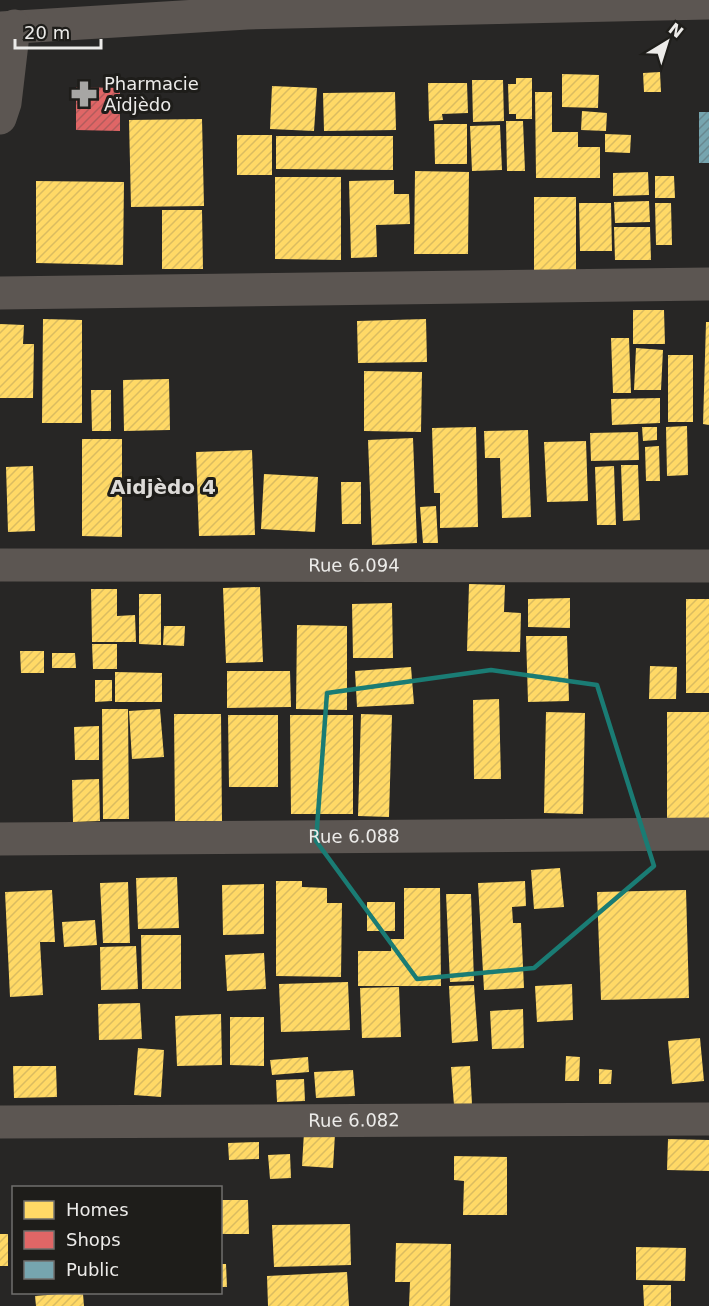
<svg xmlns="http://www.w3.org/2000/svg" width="709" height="1306" viewBox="0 0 709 1306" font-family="'DejaVu Sans',sans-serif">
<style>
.homes{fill:url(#homes-hatch)}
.shops{fill:url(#shops-hatch)}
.public{fill:url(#public-hatch)}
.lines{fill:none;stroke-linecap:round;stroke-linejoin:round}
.minor{stroke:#5c5652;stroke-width:33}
.marked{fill:none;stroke:#1a7c74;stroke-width:4.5;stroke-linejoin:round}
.labels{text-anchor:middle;stroke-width:6;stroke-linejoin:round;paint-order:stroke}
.poi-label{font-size:18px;fill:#ecebe9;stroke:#1e1d1a;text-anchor:start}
.street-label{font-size:18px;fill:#ecebe9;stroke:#1e1d1a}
.neighbourhood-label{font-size:20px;font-weight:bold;fill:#dddbd8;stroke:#1e1d1a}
</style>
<defs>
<pattern id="homes-hatch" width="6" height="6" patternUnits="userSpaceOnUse" patternTransform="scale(1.5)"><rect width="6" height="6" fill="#ffd966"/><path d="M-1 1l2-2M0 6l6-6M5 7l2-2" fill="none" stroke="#dabc60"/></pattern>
<pattern id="shops-hatch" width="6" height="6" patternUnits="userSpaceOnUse" patternTransform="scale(1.5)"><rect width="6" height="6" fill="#e06666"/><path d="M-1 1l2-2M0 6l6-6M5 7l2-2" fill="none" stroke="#b25c5c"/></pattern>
<pattern id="public-hatch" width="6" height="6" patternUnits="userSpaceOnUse" patternTransform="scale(1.5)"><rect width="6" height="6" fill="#76a5af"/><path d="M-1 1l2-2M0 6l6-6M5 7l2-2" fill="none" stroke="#688890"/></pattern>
</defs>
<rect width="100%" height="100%" fill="#272625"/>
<path class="homes" d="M660,72L661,92H644L643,73Z
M562,74L599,75L598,108L562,107Z
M516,78H532V119H516V114H509L508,84H516Z
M472,80H503L504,121L473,122Z
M428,83H467L468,113L442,114L443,120L429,121Z
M272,86L317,88L314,131L270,129Z
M395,92L396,130L324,131L323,93Z
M535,92H552V132H578V147H600V178H536Z
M582,111L607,113L606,131L581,130Z
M202,119L204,206L131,207L129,120Z
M506,121H523L525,171H507Z
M434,124H467V164H435Z
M500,125L502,170L472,171L470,126Z
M605,134L631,135L630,153L605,152Z
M237,135H272V175H237Z
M276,136H393V170L276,169Z
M415,171L469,172L468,254H414Z
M648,172L649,195L613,196V173Z
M655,176H674L675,198H655Z
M275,177H341V260L275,259Z
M394,180V194H409L410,224L376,225L377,257L351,258L349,181Z
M36,181L124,182L123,265L36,263Z
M534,197H576V270H534Z
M649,201L650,222L615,223L614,202Z
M579,203H611L612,251H580Z
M655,203H671L672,245H656Z
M162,210H202L203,269H162Z
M614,227H650L651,260H615Z
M633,310H664L665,344H633Z
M43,319L82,320V423H42Z
M426,319L427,362L358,363L357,321Z
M706,322H709V425L703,424Z
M0,324L24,325L23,344H34L33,398H0Z
M611,338H629L631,393H613Z
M636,348L663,350L661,390H634Z
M668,355H693V422H668Z
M364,371L422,372L421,432L364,431Z
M169,379L170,430L124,431L123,380Z
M91,390H111V431H92Z
M660,398V423L612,425L611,399Z
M687,426L688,475L667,476L666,427Z
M476,427L478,527L440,528V493H434L432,428Z
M642,427H657V440L643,441Z
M528,430L531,517L502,518L500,458H485L484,431Z
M638,432L639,460L591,461L590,433Z
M413,438L417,543L372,545L368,440Z
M82,439H122V537L82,536Z
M586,441L588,501L547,502L544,442Z
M659,446L660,481H646L645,447Z
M252,450L255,535L199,536L196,452Z
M621,465H638L640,520L623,521Z
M33,466L35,531L8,532L6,467Z
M614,466L616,525H597L595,467Z
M264,474L318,477L315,532L261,529Z
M341,482H361V524H342Z
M436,506L438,543H423L420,507Z
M469,584L505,585L504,612L521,613L520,652L467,651Z
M260,587L263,662L226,663L223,588Z
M91,589H117V616L135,615L136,642H92Z
M139,594H161V645L139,644Z
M570,598V628L528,627V599Z
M686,599H709V693H686Z
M392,603L393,658H353L352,604Z
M297,625L347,626V710L296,709Z
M164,626H185L184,646L163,645Z
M526,636H567L569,701L528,702Z
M92,644H117V669H93Z
M20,651H44V673H21Z
M52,653H75L76,668H52Z
M650,666L677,667L676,699H649Z
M411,667L414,704L357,707L355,671Z
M227,671H290L291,707L227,708Z
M115,672L162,673V702H115Z
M95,680H112V701L95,702Z
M499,699L501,779H474L473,700Z
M102,709H128L129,819H103Z
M160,709L164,757L132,759L129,711Z
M546,712L585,713L583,814L544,813Z
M667,712H709V822H667Z
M174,714H221L222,821H175Z
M361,714L392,715L389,817L358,816Z
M228,715H278V787H229Z
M290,715H353V814H291Z
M99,726V760H75L74,727Z
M99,779L100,821L73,822L72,780Z
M560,868L564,907L534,909L531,870Z
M177,877L179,928L138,929L136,878Z
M276,881H302V887L327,888V903H342L341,977L276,976Z
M525,881L526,906L512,907L513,923H521L524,988L484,990L478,883Z
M128,882L130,943H103L100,883Z
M264,884V934L223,935L222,885Z
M404,888H440L441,986H358V951H391V939H404Z
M52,890L55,942H40L43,995L10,997L5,892Z
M686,890L689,998L601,1000L597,892Z
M446,894H471L474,981L450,982Z
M367,902H395V931H367Z
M95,920L97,945L64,947L62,922Z
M141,935H181V989H142Z
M136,946L138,989L101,990L100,947Z
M264,953L266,989L227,991L225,955Z
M348,982L350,1030L281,1032L279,984Z
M572,984L573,1020L537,1022L535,986Z
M474,985L478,1041L452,1043L449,986Z
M399,987L401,1037L362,1038L360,988Z
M140,1003L142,1039L99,1040L98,1004Z
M523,1009L524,1048L492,1049L490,1011Z
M221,1014L222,1065L177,1066L175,1016Z
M230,1017H264V1066L230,1065Z
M700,1038L704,1081L672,1084L668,1041Z
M138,1048L164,1050L161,1097L134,1095Z
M566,1056L580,1057L579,1081H565Z
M308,1057L309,1072L272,1075L270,1060Z
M13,1066H56L57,1097L14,1098Z
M470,1066L472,1104L454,1105L451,1067Z
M599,1069L612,1070L611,1084H599Z
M353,1070L355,1096L316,1098L314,1072Z
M304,1079L305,1101L277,1102L276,1080Z
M304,1132L335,1134L333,1168L302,1166Z
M668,1139L709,1140V1171L667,1170Z
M259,1142V1159L229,1160L228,1143Z
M290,1154L291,1178L270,1179L268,1155Z
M454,1156L507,1157V1215H463L464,1181L454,1180Z
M220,1200H248L249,1234H220Z
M350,1224L351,1265L274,1267L272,1225Z
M0,1234H8V1266H0Z
M396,1243L451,1244L450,1306H409L410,1282H395Z
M636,1247L686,1248L685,1281L636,1280Z
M220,1264H226L227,1287H220Z
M347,1272L349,1306H268L267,1276Z
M643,1285H671V1306H644Z
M59,1294H83L84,1306H36L35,1296Z"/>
<path class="shops" d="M76,87L120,88V131L76,130Z"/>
<path class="public" d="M699,112H709V163H699Z"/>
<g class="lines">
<g class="minor">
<path d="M0,28L247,13L709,3"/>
<path d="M0,118L5,103L14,26"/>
<path d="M0,293L709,284"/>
<path id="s1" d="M0,565L709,566"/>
<path id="s2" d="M0,839L709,834"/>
<path id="s3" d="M0,1122L709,1119"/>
</g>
</g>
<path class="marked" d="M491,670L597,685L654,866L534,968L417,979L316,841L327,693Z"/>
<defs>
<g id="pharmacy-bare" transform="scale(2.07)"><path d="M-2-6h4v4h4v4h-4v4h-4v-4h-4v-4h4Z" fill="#a7a6a4" stroke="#1e1d1a" stroke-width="2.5" paint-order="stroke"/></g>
</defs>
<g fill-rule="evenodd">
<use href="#pharmacy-bare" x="84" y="94"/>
</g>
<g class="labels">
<g class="poi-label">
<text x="104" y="90">Pharmacie<tspan x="104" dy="21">Aïdjèdo</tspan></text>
</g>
<g class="street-label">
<text dy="6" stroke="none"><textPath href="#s1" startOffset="354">Rue 6.094</textPath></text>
<text dy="6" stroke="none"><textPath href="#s2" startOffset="354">Rue 6.088</textPath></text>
<text dy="6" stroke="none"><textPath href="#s3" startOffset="354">Rue 6.082</textPath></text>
</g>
<g class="neighbourhood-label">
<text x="163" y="494">Aidjèdo 4</text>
</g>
</g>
<rect x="12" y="1186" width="210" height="108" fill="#1e1d1a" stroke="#706f6d" stroke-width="1.5"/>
<rect x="24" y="1201" width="30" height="18" fill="#ffd966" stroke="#706f6d" stroke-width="1.5"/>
<text x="66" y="1216" font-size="18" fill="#ecebe9">Homes</text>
<rect x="24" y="1231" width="30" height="18" fill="#e06666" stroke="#706f6d" stroke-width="1.5"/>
<text x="66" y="1246" font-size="18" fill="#ecebe9">Shops</text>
<rect x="24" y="1261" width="30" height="18" fill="#76a5af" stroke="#706f6d" stroke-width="1.5"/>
<text x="66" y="1276" font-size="18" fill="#ecebe9">Public</text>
<g transform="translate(667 42) rotate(38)" stroke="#1e1d1a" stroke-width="4.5" paint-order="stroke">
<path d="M0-4.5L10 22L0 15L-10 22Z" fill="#ecebe9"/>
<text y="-9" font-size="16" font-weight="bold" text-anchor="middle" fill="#ecebe9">N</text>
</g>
<path d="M15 39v9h86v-9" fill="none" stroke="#ecebe9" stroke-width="3"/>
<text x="24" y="39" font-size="18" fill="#ecebe9" stroke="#1e1d1a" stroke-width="4.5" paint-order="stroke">20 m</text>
</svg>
